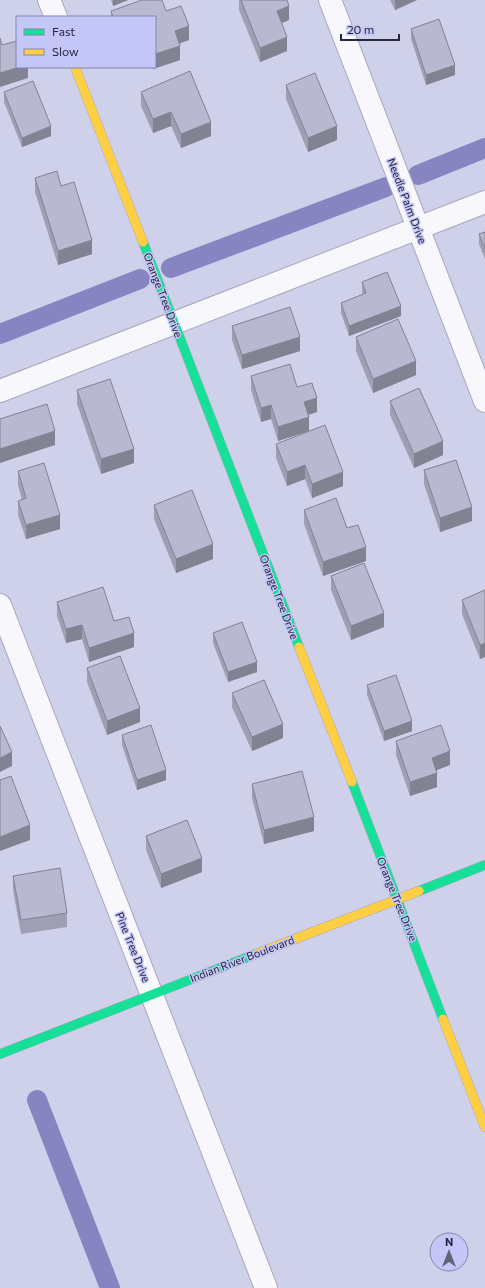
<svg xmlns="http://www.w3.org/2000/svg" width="485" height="1288" viewBox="0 0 485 1288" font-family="Commissioner,sans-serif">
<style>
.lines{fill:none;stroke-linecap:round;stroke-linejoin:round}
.canal{stroke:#8685c2;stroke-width:20}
.street-casing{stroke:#a7a8bf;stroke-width:24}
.fast-casing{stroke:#a7a8bf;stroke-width:10}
.slow-casing{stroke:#a7a8bf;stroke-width:10}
.street{stroke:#f8f8fc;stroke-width:22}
.fast{stroke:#16e098;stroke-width:9}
.slow{stroke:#ffcf43;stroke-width:9}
.wall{fill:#9e9fb3}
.shaded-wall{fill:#818292}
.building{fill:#b8b9d0;stroke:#818292}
.labels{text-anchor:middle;stroke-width:3;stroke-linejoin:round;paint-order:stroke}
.street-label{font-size:11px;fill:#26273e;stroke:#c3c6f6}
</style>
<rect width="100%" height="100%" fill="#cfd0ea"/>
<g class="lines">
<path class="canal" d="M418,175L485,148
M171,268L386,187
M0,334L140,279
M37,1100L110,1288"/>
<g class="street-casing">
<path id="street" d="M49,0L56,17
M330,0L485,401
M0,391L485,202
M0,605L266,1288"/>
</g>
<g class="fast-casing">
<path id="fast" d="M143,242L299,647
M352,782L443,1019
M419,891L485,865
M0,1054L256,954"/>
</g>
<g class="slow-casing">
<path id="slow" d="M75,67L143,242
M299,647L352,782
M256,954L419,891
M443,1019L485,1127"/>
</g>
<use href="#street" class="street"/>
<use href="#fast" class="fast"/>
<use href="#slow" class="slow"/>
</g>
<path class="wall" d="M111,0H128L113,6Z
M239,0H287L289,20L282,23L287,51L260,62L239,10Z
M390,0H417L395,10Z
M111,11H166L189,40L179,44L180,60L153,69L152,67H155V17H111Z
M411,29L455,75L426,85L411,39Z
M286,85L337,140L308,152L286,99Z
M4,92L51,136L22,147L4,102Z
M141,92L211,136L181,148L171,126L153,133L141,106Z
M35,178L61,186L92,254L58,265L35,192Z
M485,232V259L479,244V234Z
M362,282L401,316L349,336L341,313V303L363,295L362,292Z
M232,326L300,351L242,369L232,340Z
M356,337L416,375L373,393L356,351Z
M251,376L297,387L317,412L308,415L309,431L278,441L271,419L261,422L251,390Z
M77,390L134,463L101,474L77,404Z
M390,401L443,455L414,468L390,415Z
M276,444L343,486L312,498L305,479L287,486L276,458Z
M424,470L472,521L440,532L424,484Z
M18,471L60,529L26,539L18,515V501L22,500L18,485Z
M154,505L213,559L176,573L154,519Z
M304,510L347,528L366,561L323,576L304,524Z
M331,576L384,627L351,640L331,590Z
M485,590V657L480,659L462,614V600Z
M57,602L114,621L134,647L89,662L82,639L66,643L57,616Z
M213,633L257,672L228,682L213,643Z
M87,668L140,722L107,735L87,682Z
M367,685L412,731L384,741L367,695Z
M232,693L283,738L252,751L232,707Z
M122,735L166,780L137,790L122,745Z
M396,741L450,765L436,770L437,787L410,796L396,755Z
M252,784L314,831L264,844L252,798Z
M146,836L202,872L161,888L146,850Z
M13,876L67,913V927L21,934L13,890Z"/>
<path class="shaded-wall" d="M113,0H128L113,6Z
M395,0H417L395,10Z
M289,6V20L277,25V11Z
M189,26V40L175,45V31Z
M287,37V51L260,62V48Z
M180,46V60L153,69V67H155V54Z
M455,65V75L426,85V75Z
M19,67H28V78L0,87V73Z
M171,112V126L153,133V119Z
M211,122V136L181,148V134Z
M51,126V136L22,147V138Z
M337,126V140L308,152V138Z
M92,240V254L58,265V251Z
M401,306V316L349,336V326Z
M300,337V351L242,369V355Z
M416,361V375L373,393V379Z
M317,398V412L304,416V402Z
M271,405V419L261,422V408Z
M309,417V431L278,441V427Z
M55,431V445L0,463V449Z
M443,441V455L414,468V454Z
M134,449V463L101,474V459Z
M305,465V479L287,486V472Z
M343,472V486L312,498V484Z
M472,507V521L440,532V518Z
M60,515V529L26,539V525Z
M213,544V559L176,573V559Z
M366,547V561L323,576V562Z
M384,613V627L351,640V626Z
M82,625V639L66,643V629Z
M134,633V647L89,662V648Z
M485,643V657L480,659V645Z
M257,662V672L228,682V672Z
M140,708V722L107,735V721Z
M412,721V731L384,741V731Z
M283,724V738L252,751V737Z
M450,751V765L432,772V758Z
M12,752V766L0,772V758Z
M166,770V780L137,790V780Z
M437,773V787L410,796V782Z
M314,817V831L264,844V830Z
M30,825V840L0,851V837Z
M202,858V872L161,888V874Z"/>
<path class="building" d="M142,0H162L166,11L181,6L189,26L175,31L180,46L155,54V17H113L111,11Z
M241,0H287L289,6L277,11L287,37L260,48Z
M439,19L455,65L426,75L411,29Z
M0,38L2,45L17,41V67H19L0,73Z
M190,71L211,122L181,134L171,112L153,119L141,92Z
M315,73L337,126L308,138L286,85Z
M33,81L51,126L22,138L4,92Z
M57,171L61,186L74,182L92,240L58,251L35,178Z
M485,232V249L479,234Z
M387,272L401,306L349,326L341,303L366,293L362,282Z
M290,307L300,337L242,355L232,326Z
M398,319L416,361L373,379L356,337Z
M290,364L297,387L312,383L317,398L304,402L309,417L278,427L271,405L261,408L251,376Z
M110,379L134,449L101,459L77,390Z
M419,388L443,441L414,454L390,401Z
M47,404L55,431L0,449V419Z
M325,425L343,472L312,484L305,465L287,472L276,444Z
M456,460L472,507L440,518L424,470Z
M44,463L60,515L26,525L18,501L26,498L18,471Z
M192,490L213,544L176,559L154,505Z
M336,498L347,528L358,525L366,547L323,562L304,510Z
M364,563L384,613L351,626L331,576Z
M103,587L114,621L129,617L134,633L89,648L82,625L66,629L57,602Z
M485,590V643L480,645L462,600Z
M242,622L257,662L228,672L213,633Z
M120,656L140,708L107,721L87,668Z
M396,675L412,721L384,731L367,685Z
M264,680L283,724L252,737L232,693Z
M151,725L166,770L137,780L122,735Z
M441,725L450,751L432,758L437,773L410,782L396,741Z
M0,726L12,752L0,758Z
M302,771L314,817L264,830L252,784Z
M11,776L30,825L0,837V780Z
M187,820L202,858L161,874L146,836Z
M60,868L67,913L21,920L13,876Z"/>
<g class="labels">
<g class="street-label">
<text transform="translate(407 201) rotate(69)" y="4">Needle Palm Drive</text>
<text transform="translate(163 295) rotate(69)" y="4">Orange Tree Drive</text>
<text transform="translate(279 597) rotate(69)" y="4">Orange Tree Drive</text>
<text transform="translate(397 899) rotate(68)" y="4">Orange Tree Drive</text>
<text transform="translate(133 947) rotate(68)" y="4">Pine Tree Drive</text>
<text transform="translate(242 959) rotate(-21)" y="4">Indian River Boulevard</text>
</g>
</g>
<rect x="16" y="16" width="140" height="52" fill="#c3c6f6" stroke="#8486ac"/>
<rect x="24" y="29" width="20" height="6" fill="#16e098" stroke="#8486ac"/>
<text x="52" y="36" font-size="12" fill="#26273e">Fast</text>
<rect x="24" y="49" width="20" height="6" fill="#ffcf43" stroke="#8486ac"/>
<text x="52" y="56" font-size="12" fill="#26273e">Slow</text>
<g transform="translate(449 1252)"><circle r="19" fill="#c3c6f6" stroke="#8486ac"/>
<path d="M0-3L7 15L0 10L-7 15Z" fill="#61627a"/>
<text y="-6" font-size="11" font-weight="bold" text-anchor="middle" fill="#26273e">N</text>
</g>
<path d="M341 34v6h58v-6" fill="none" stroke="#26273e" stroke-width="2"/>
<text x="347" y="34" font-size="12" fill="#26273e" stroke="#c3c6f6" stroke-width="3" paint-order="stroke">20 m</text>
</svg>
